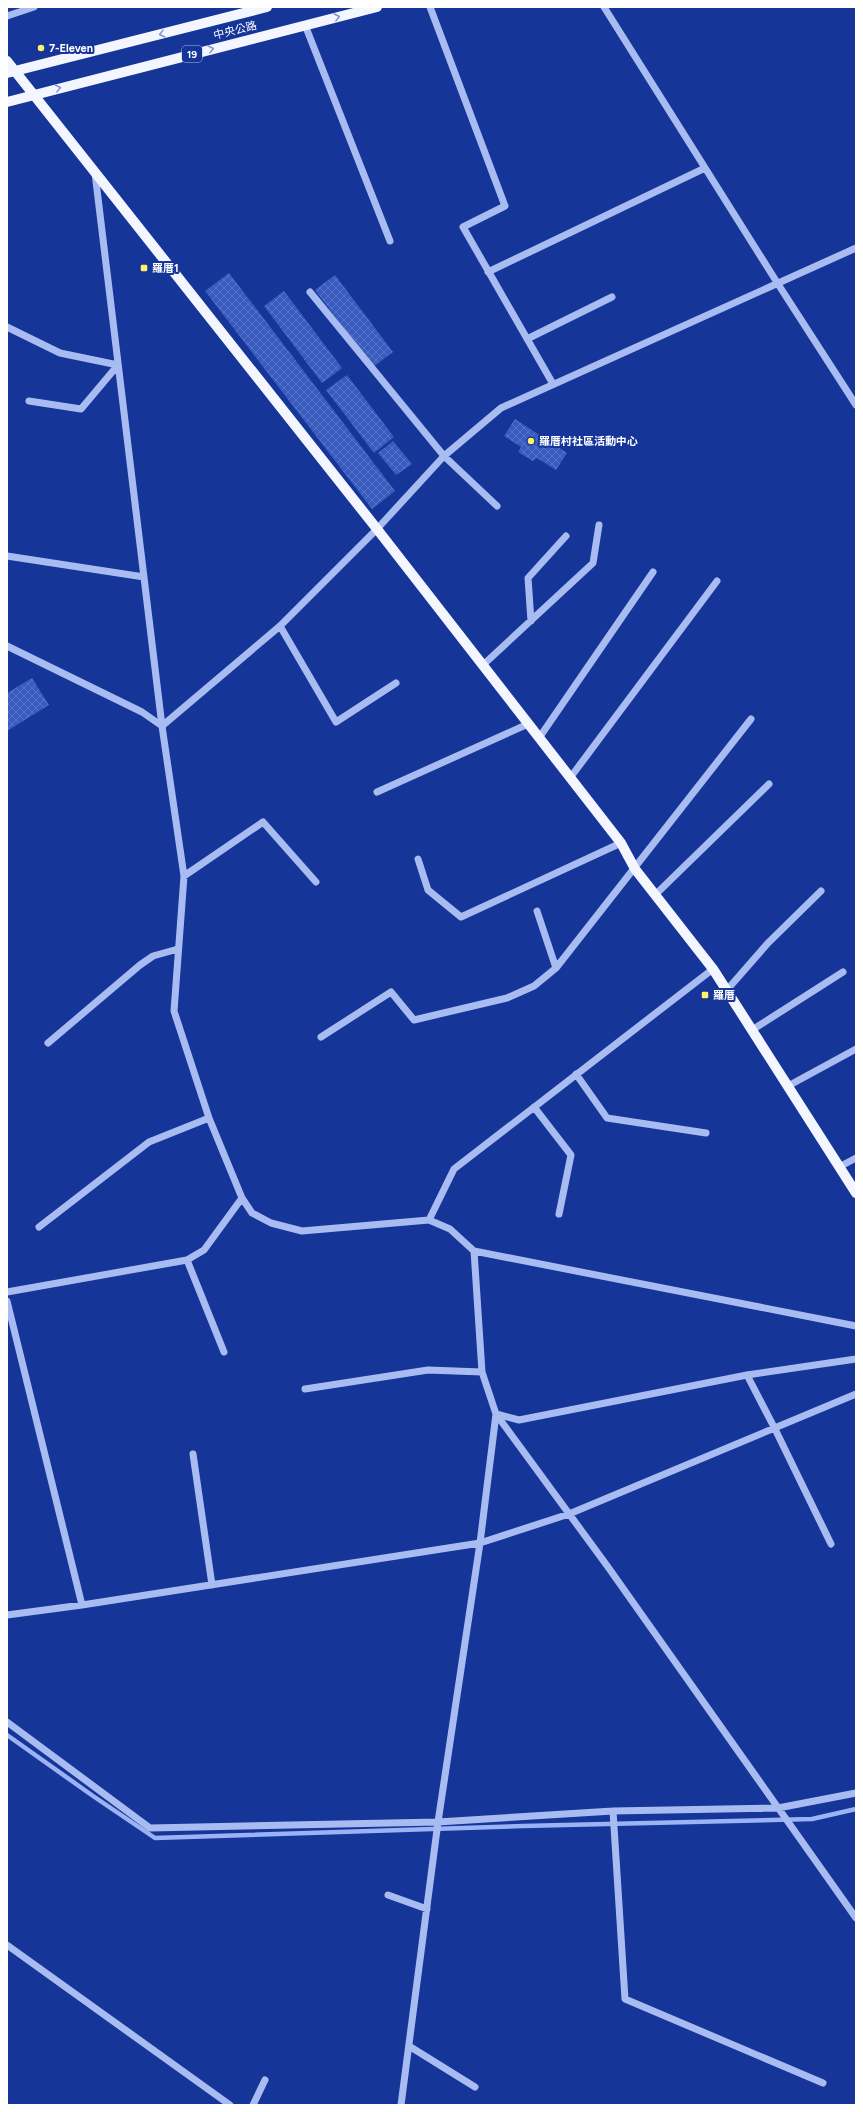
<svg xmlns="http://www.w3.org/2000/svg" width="863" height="2112" viewBox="0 0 863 2112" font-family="Figtree,'Noto Sans TC',sans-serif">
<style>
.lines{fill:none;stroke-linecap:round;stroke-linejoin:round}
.stream{stroke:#9bb3f5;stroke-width:4.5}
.building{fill:url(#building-cross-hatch)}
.minor{stroke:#a9bcf2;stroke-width:7}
.major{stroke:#f4f6ff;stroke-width:10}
.oneway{stroke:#8496cc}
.poi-dot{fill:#fff16a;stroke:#153598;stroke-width:1.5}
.labels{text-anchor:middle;stroke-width:4;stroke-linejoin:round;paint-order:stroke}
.shield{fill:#153598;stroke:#b9c2e0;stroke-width:1}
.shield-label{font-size:10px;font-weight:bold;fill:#fff}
.street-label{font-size:11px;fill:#fff;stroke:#153598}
.poi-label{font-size:11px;font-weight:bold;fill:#fff;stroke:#153598;text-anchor:start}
</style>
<defs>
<pattern id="building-cross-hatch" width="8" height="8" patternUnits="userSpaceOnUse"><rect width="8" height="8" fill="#3a5bbe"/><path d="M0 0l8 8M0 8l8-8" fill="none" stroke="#5874c8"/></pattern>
</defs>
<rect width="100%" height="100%" fill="#153598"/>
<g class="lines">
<path class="stream" d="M7,1735L93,1796L155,1838L523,1826L812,1819L856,1809"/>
</g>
<path class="building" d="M229,273L395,491L372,509L205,291Z
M335,275L393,352L373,367L315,290Z
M284,291L342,368L322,383L264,306Z
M347,375L394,437L374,453L326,390Z
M515,419L567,453L556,470L537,458L533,461L518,452L521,447L504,436Z
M393,441L412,464L396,475L378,453Z
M32,678L49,705L7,731V693Z"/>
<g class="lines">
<path class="minor" d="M430,7L505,206L463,227L553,384
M604,7L778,284L856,405
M7,16L34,7
M305,25L390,241
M95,173L162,726L184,876L174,1011L209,1118L242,1198L252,1213L271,1223L302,1231L429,1220L450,1229L474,1251L482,1372L496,1414L608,1567L856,1918
M488,272L705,168
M310,292L444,456L497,506
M7,327L60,353L118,365L81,409L29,401
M527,339L612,297
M7,556L144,577
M531,621L528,578L566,536
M280,626L336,722L396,683
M7,646L142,712L162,726
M483,665L593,563L599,525
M162,726L280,626L377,529L444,456L501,408L856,248
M539,738L653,572
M570,778L717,581
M377,792L528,724
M418,859L428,890L461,917L621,843
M184,876L263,822L316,882
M655,895L769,784
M537,911L556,968
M726,991L768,943L821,891
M752,1030L843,972
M321,1037L391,992L414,1020L507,998L534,986L556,968L751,719
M48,1043L140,965L153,956L178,949
M576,1074L607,1118L706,1133
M788,1086L856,1049
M534,1107L571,1155L559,1214
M839,1167L856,1158
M429,1220L454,1169L713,969
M39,1227L149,1142L209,1118
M474,1251L856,1326
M187,1260L224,1352
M7,1292L187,1260L204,1250L242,1198
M7,1301L82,1605
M747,1375L775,1429L831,1544
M305,1389L428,1370L482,1372
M496,1414L519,1420L747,1375L856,1359
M193,1454L212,1585
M7,1615L82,1605L480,1543L569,1514L856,1394
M7,1722L150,1828L438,1822L613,1811L778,1808L856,1793
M613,1811L625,1999L823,2083
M388,1895L427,1909
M7,1945L230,2105
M409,2046L475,2087
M253,2105L265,2080
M401,2105L438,1822L480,1543L496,1414"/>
<path class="major" d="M7,61L377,529L621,843L635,869L713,969L856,1193
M7,73L267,7
M7,102L377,7"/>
</g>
<defs><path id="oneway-chevron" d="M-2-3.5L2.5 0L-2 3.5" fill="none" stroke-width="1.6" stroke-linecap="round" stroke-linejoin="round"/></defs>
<g class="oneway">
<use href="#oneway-chevron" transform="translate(337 17) rotate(-14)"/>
<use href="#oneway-chevron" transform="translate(162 34) rotate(166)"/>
<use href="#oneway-chevron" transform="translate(211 49) rotate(-14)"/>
<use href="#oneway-chevron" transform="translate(58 88) rotate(-14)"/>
</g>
<g class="poi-dot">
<circle cx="41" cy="48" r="4"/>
<rect x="140" y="264" width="8" height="8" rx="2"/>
<circle cx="531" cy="441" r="4"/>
<rect x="701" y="991" width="8" height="8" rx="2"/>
</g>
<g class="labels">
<rect class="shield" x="182" y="46" width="20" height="16" rx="3"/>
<g class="shield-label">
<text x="192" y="58">19</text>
</g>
<g class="street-label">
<text transform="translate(235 30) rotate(-14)" y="4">中央公路</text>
</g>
<g class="poi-label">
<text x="49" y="52">7-Eleven</text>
<text x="152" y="272">羅厝1</text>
<text x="539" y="445">羅厝村社區活動中心</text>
<text x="713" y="999">羅厝</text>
</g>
</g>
<rect width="863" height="2112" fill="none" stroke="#ffffff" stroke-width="16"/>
</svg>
